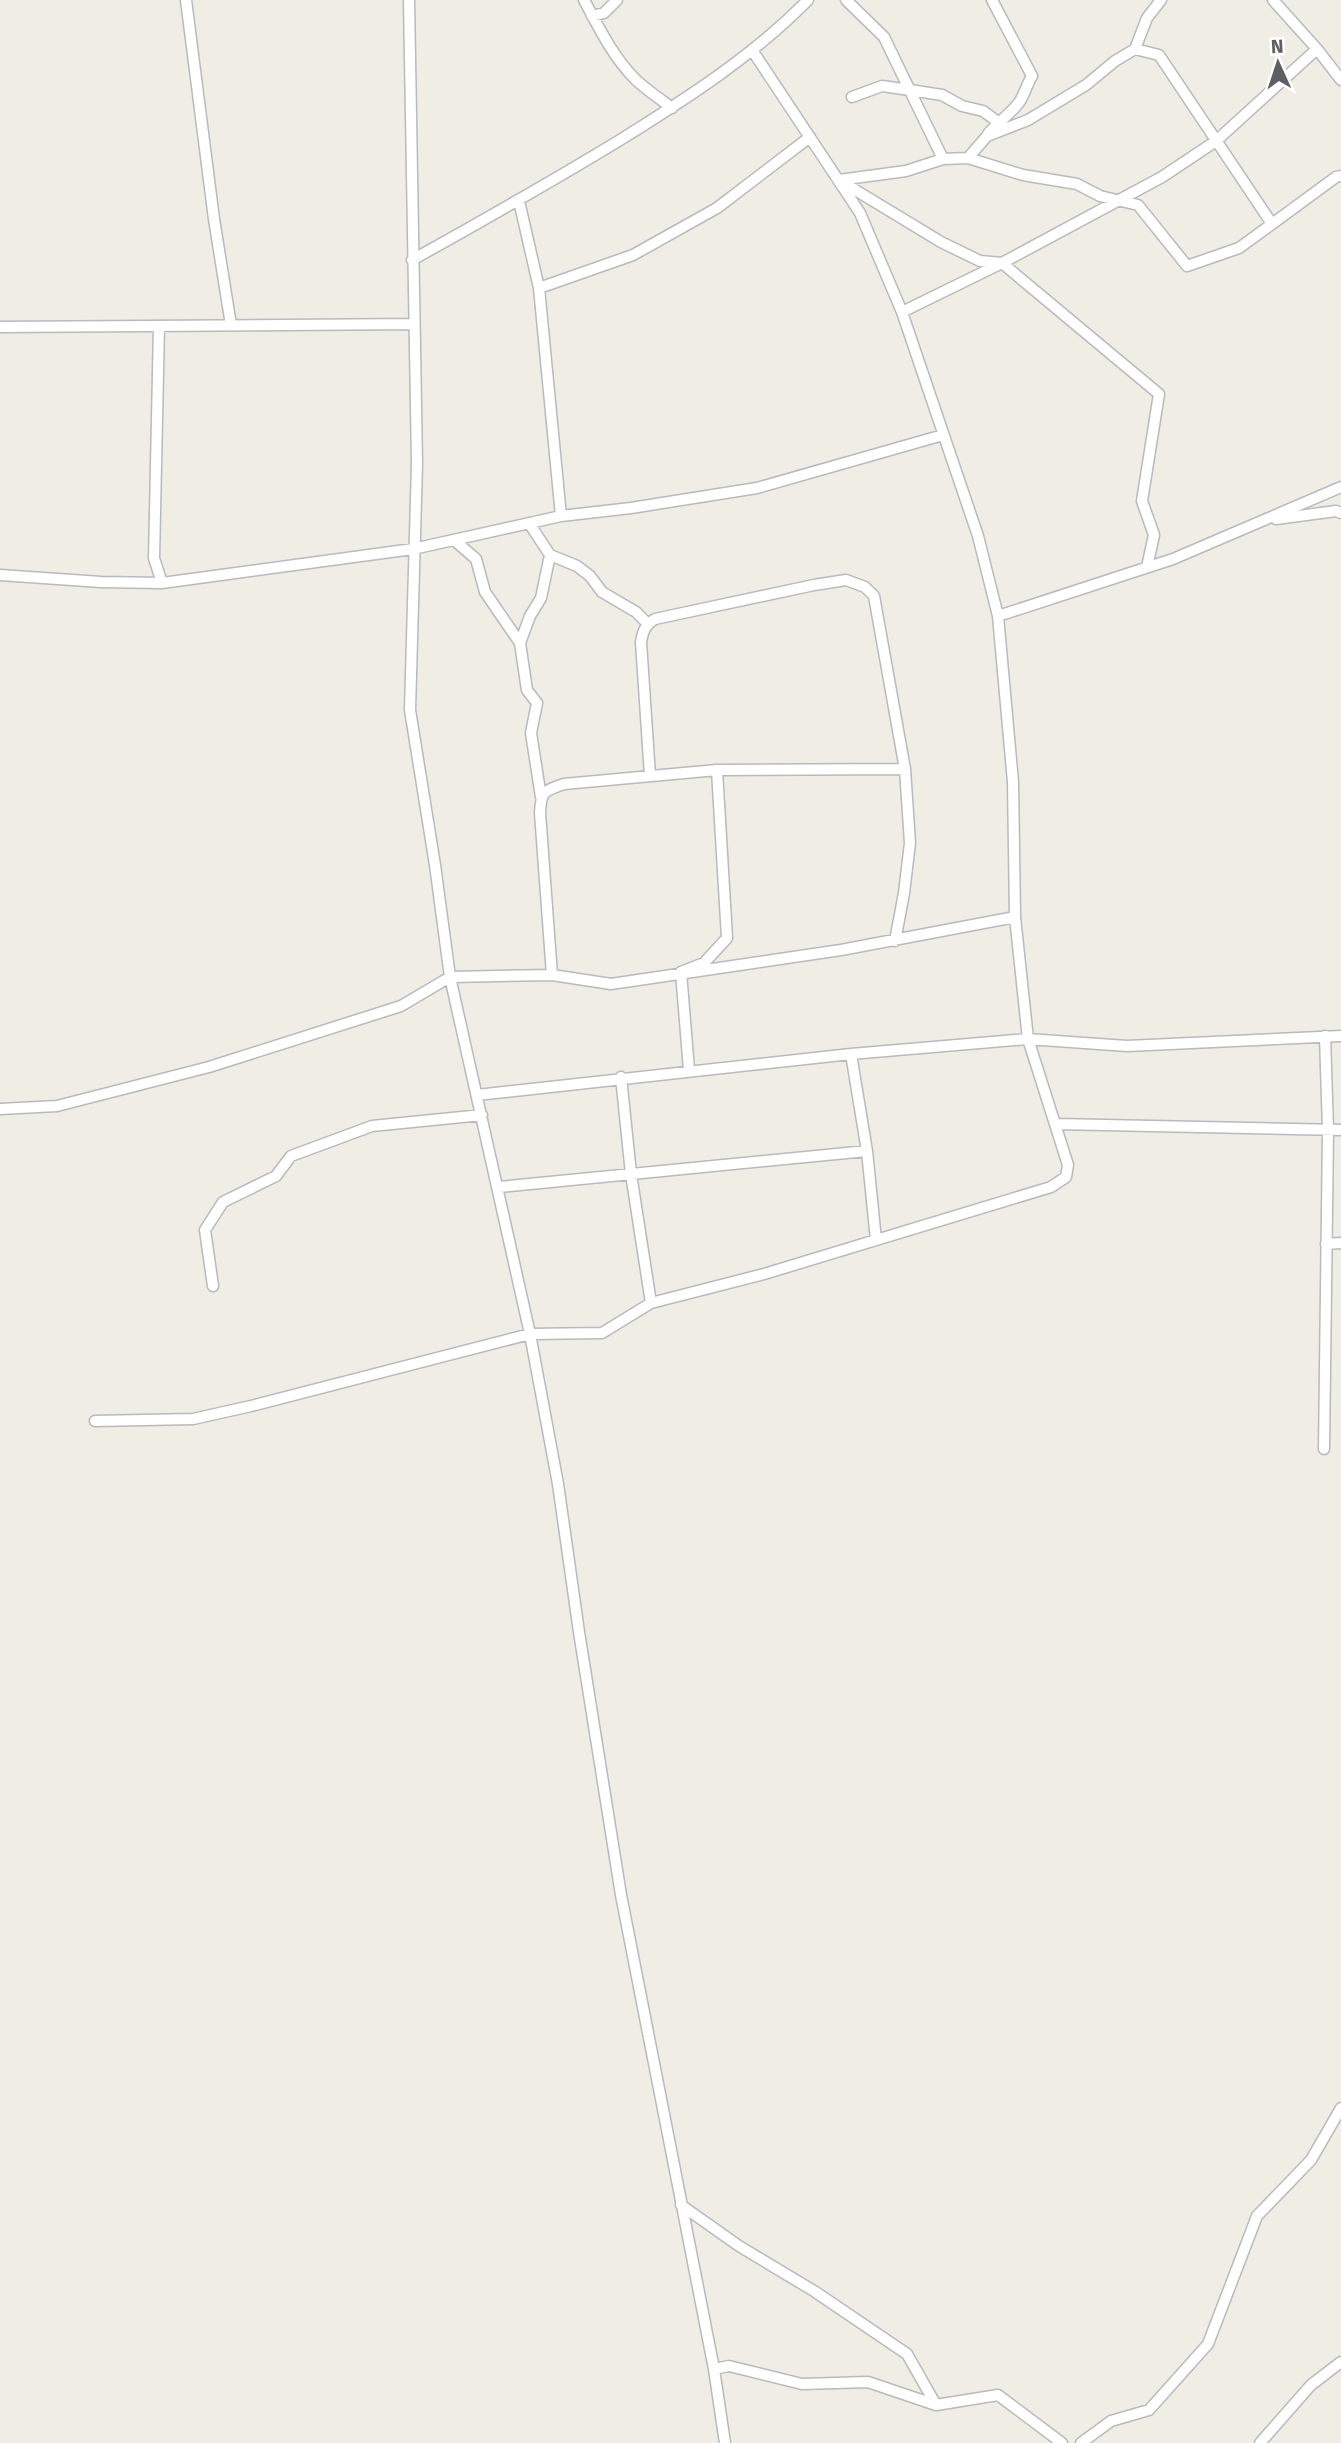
<svg xmlns="http://www.w3.org/2000/svg" width="1341" height="2443" viewBox="0 0 1341 2443" font-family="'Fira Sans',sans-serif">
<style>
.lines{fill:none;stroke-linecap:round;stroke-linejoin:round}
.minor-casing{stroke:#b7babe;stroke-width:13}
.minor{stroke:#fff;stroke-width:10}
</style>
<rect width="100%" height="100%" fill="#efede4"/>
<g class="lines">
<g class="minor-casing">
<path id="minor" d="M186,0L214,219L231,325
M409,0L417,464L410,710L435,865L450,977L530,1334L558,1484L579,1632L621,1895L714,2369L725,2443
M584,0C599,28 613,57 636,80C647,90 660,99 672,108
M846,0L884,37L943,159
M1273,0L1317,49L1341,80
M592,16L604,13L617,0
M1135,49L1147,18L1161,0
M852,97L882,86L910,90L942,95L962,106L983,111L998,122
M988,134C997,123 1013,112 1020,101C1025,93 1027,84 1032,76L992,0
M839,180L906,171L943,159L968,158L1023,175L1077,184L1100,196L1138,205L1187,266L1239,248L1272,224L1159,55L1135,49L1115,61L1086,85L1028,120L987,136L968,158
M842,182L941,242L980,261L1002,263L1159,394L1142,501L1154,535L1147,567
M519,201L539,288L561,516
M1272,224L1336,177L1341,176
M412,260C482,221 551,182 620,140C686,99 753,56 808,0
M539,288L633,255L717,208L810,137
M902,312L1002,263L1162,177L1216,141L1317,49
M159,326L154,558L162,583
M0,327L413,324
M1276,519L1336,511L1341,513
M454,540L476,559L485,592L520,643L527,690L537,703L531,733L541,797
M550,555L577,566L590,576L602,592L636,612L647,623
M0,575L101,582L162,583L413,549L561,516L631,508L757,488L943,435
M998,616L1173,559L1341,487
M520,643L530,616L541,598L550,555L529,523
M650,776L641,642C643,631 645,625 655,619L814,585L846,580L865,587L874,596L905,769L910,843L904,893L895,941
M552,975L540,813C541,791 544,791 564,784L717,770L905,769
M851,1054L867,1151L876,1240
M689,1070L681,972L704,963L727,938L717,770
M621,1077L631,1174L651,1303
M477,1095L851,1054L1028,1039L1127,1046L1341,1036
M0,1109L57,1106L209,1067L401,1006L450,977L552,975L611,984L841,950L1015,917
M1056,1124L1341,1130
M499,1187L867,1151
M1326,1244L1341,1243
M213,1286L205,1230L223,1202L276,1176L291,1156L372,1126L482,1115
M95,1421L193,1419L251,1406L530,1334L602,1333L651,1303L764,1274L1051,1187L1066,1177L1068,1165L1028,1039L1015,917L1013,782L998,616L978,536L902,312L860,213L752,50
M1324,1449L1328,1130L1325,1036
M681,2205L739,2246L814,2291L907,2354L936,2405
M714,2369L729,2366L802,2384L868,2382L936,2405L998,2395L1062,2443
M1081,2443L1111,2421L1149,2410L1208,2344L1257,2216L1311,2160L1341,2108
M1260,2443L1311,2385L1341,2362"/>
</g>
<use href="#minor" class="minor"/>
</g>
<g transform="translate(1278 63) rotate(357)" stroke="#ffffff" stroke-width="5" paint-order="stroke">
<path d="M0-5L12 26L0 18L-12 26Z" fill="#5c6065"/>
<text y="-10" font-size="19" font-weight="bold" text-anchor="middle" fill="#5c6065">N</text>
</g>
</svg>
